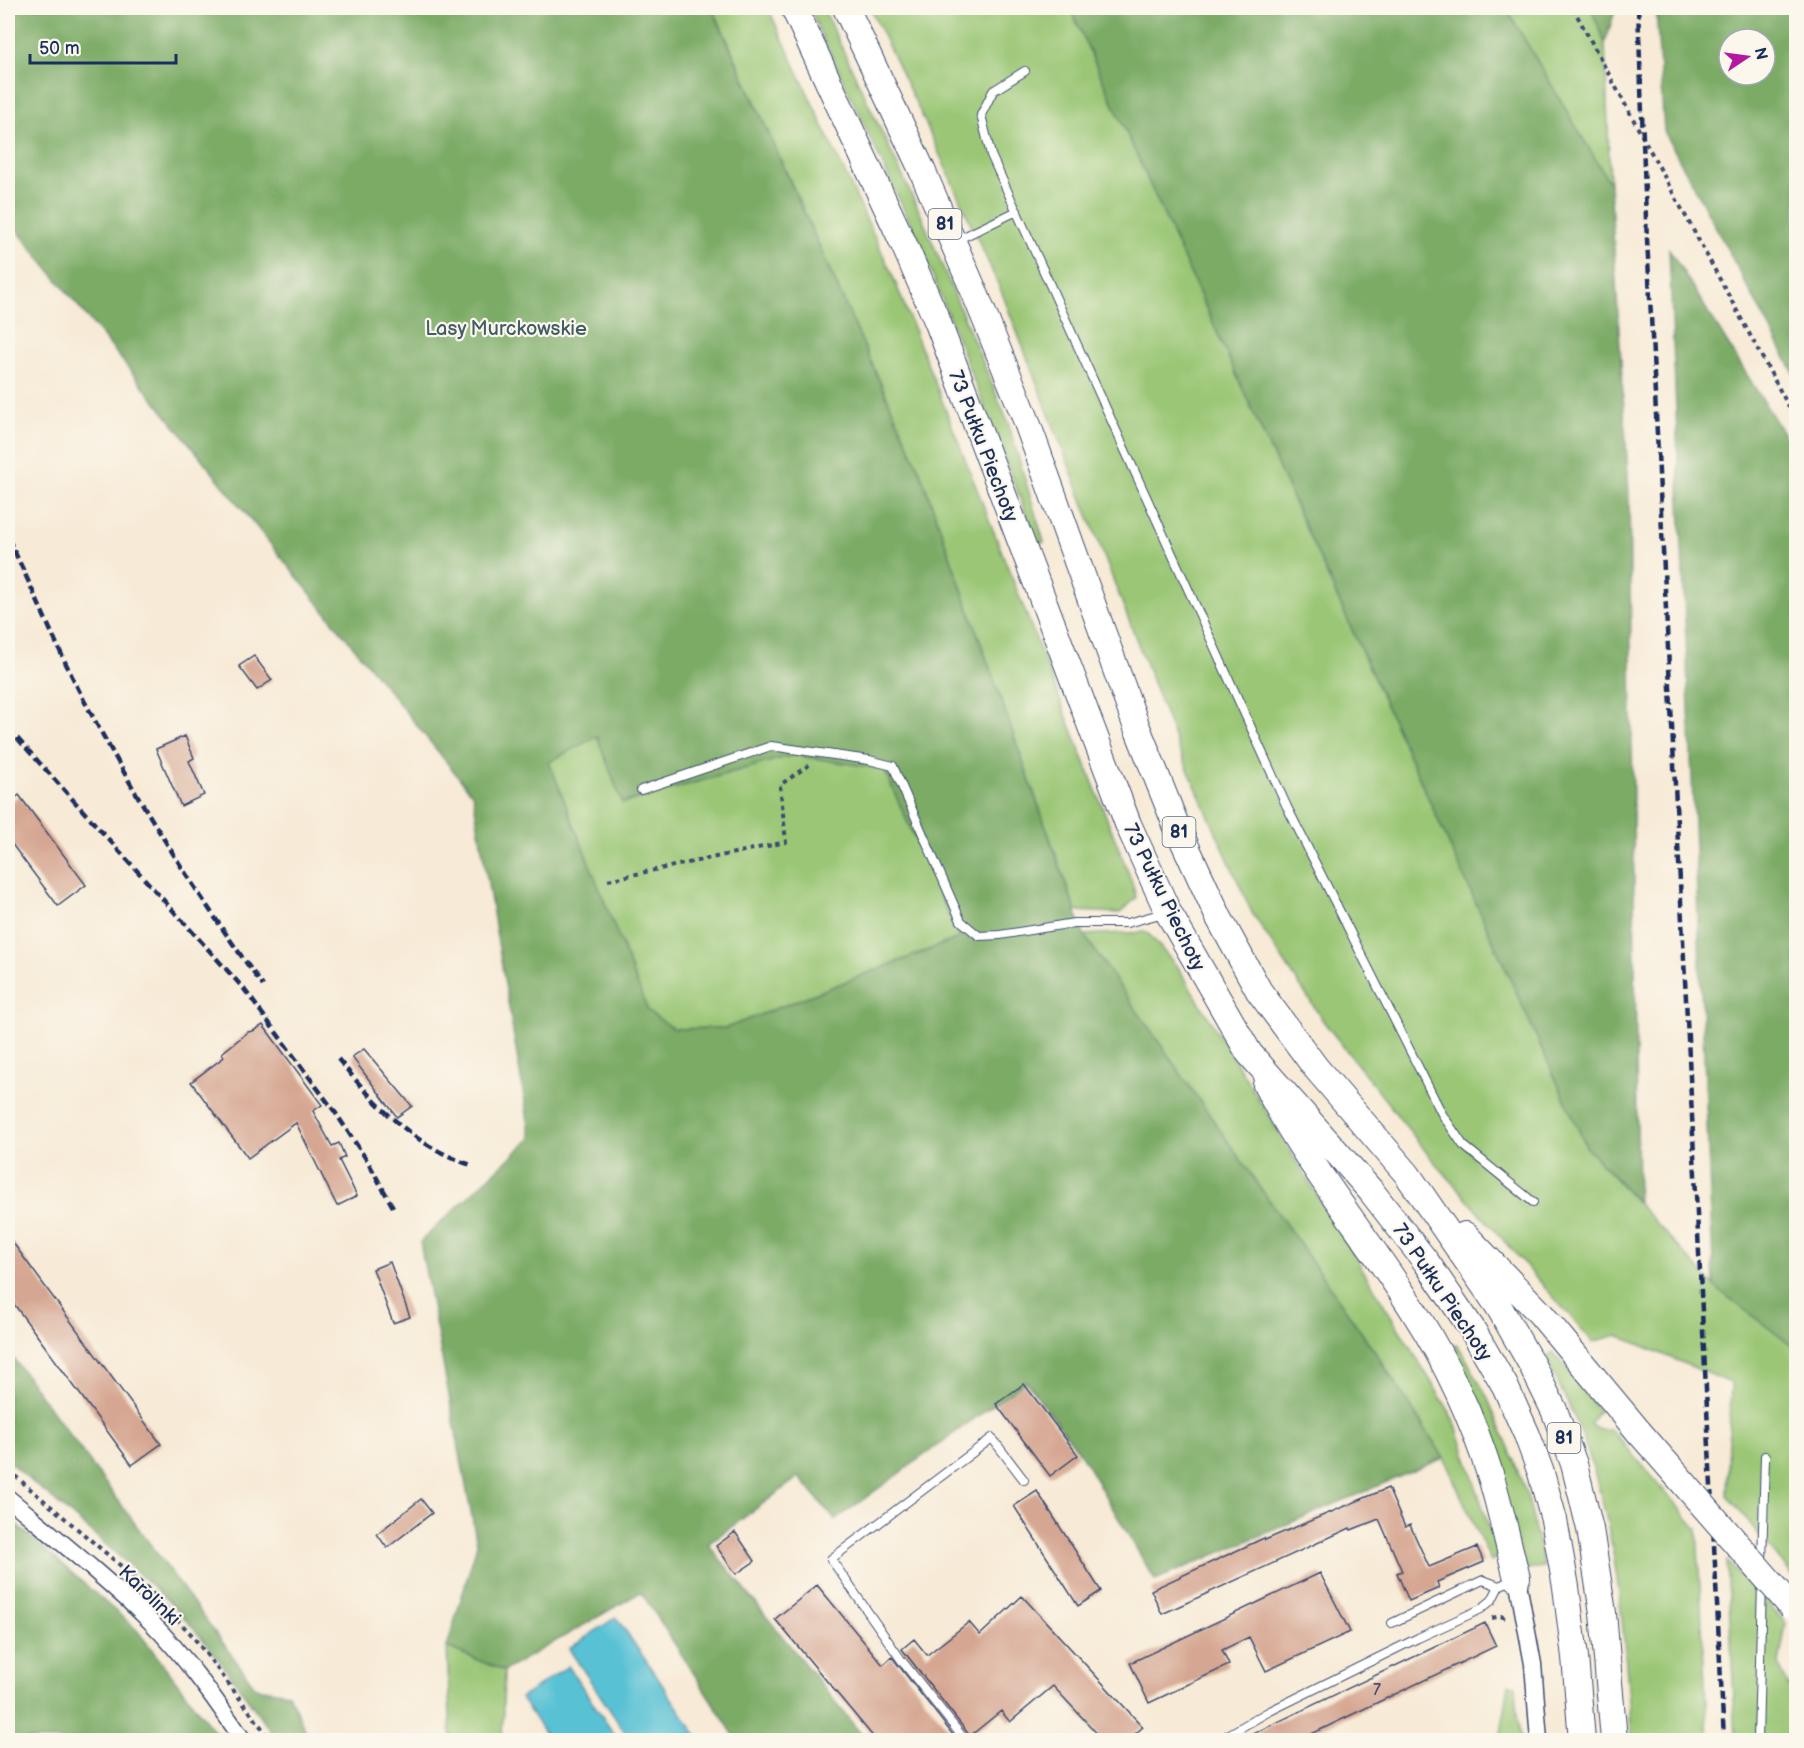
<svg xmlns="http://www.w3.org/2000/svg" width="1804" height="1748" viewBox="0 0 1804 1748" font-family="'Balsamiq Sans',sans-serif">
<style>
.green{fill:#9ac674;stroke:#5a7a69;stroke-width:1.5}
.forest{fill:#7bab66;stroke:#4b6d62;stroke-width:1.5;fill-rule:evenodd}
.water{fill:#58c1d4;stroke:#3a7899;stroke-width:1.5}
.building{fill:#d5a691}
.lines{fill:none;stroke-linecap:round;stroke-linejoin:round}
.service-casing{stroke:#3c4b70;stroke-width:10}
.minor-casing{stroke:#3c4b70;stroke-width:19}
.primary-casing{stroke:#3c4b70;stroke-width:28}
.path{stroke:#3c4b70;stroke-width:4;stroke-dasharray:4.5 4.5;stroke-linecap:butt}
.service{stroke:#fff;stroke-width:8}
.minor{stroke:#fff;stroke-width:16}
.primary{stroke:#fff;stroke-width:26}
.rail{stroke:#1b2f5e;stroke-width:4.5;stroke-dasharray:9 4.5;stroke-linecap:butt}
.primary-bridge-casing{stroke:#3c4b70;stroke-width:28;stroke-linecap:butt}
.primary-bridge{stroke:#fff;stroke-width:26}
.labels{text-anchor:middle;stroke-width:4.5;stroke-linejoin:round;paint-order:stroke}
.number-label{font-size:16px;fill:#4a4d6b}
.shield{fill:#fbf7ec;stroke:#5e6b89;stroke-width:1.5}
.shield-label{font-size:18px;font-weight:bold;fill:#1b2f5e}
.park-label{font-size:20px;fill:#415c65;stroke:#fbf7ec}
.street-label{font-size:20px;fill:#1b2f5e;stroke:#fbf7ec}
</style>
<rect width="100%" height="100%" fill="#fbf7ec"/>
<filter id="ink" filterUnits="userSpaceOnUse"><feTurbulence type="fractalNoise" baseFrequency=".0167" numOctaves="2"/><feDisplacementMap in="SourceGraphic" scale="12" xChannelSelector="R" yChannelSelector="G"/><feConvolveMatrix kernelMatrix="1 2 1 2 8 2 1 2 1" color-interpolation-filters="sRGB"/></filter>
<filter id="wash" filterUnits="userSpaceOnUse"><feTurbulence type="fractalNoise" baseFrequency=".008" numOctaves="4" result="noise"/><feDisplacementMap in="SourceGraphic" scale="24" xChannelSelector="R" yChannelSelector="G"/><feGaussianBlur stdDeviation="1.35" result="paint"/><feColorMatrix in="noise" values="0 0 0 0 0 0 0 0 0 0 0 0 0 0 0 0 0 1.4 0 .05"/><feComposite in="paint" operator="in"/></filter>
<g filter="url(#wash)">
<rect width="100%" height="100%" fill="#f7ead6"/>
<path class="green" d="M713,8H768L892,274L1132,882L1136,898L1120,913L1076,911L920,471Z
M809,8H823L921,215L1007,420L1044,542L1038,544L921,246Z
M870,8H1070L1587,1148L1714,1286L1796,1349V1580L1727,1495L1731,1383L1617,1335L1593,1342L1431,1158L1324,1022L1252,913L1178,747L1002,293L924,120Z
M1506,8H1591L1605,43L1610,184Z
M597,736L623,803L793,755L884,769L959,938L726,1028L674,1029L648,1012L549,762Z
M1147,932L1179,969L1454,1419L1498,1555L1491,1562L1444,1458L1375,1352L1084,935Z
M1456,1345L1463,1353L1487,1397L1510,1450L1528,1499L1544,1567L1526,1569L1448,1350Z
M1553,1352L1599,1411L1590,1423L1600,1430H1612L1697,1529L1708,1740H1632C1624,1640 1620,1538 1584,1441C1574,1413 1559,1385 1546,1358Z
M1727,1561L1786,1623L1779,1664L1788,1687L1796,1677V1740H1736Z
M447,1647L504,1671L502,1740H451Z
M1509,1684L1516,1686L1520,1740H1500Z"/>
<path class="forest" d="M8,8H712L920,471L1084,935L1375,1352L1444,1458L1155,1580L1080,1453L1026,1381L835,1520L799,1477L708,1544L866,1740H737L641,1592L504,1671L447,1647L477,1544L420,1242L531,1138L473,795L8,219ZM597,736L622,803L793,755L884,769L959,938L726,1028L674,1029L648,1011L549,762Z
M1070,8H1506L1610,184L1629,492L1638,1202L1587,1148Z
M1591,8H1623L1614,14L1605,43Z
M1656,8H1796V377L1664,131ZM1729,39H1765V75H1729Z
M1669,249L1796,454V1349L1714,1286Z
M8,1351L256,1688L288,1693L310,1740H277C244,1695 210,1643 170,1603C119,1553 62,1508 8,1461Z
M8,1517L137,1630L221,1740H8Z"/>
<path class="water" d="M616,1617L700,1740H630L569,1649Z
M568,1666L618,1740H549L521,1698Z"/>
<g id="blocks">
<path class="building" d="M254,656L272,680L257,690L239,666Z
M185,736L194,758L189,761L204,795L181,806L156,749Z
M19,795L86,885L58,906L8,839V804Z
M263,1025L322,1105L313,1111L332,1146L339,1143L345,1157L339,1160L357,1196L337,1206L296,1123L248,1158L191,1082L224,1057L222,1053L248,1032L253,1031Z
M364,1049L412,1106L397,1117L352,1057Z
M8,1236L161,1444L132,1465L8,1296Z
M390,1262L410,1317L393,1323L373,1269Z
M1024,1384L1078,1455L1050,1476L996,1404Z
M1388,1488L1405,1527L1410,1525L1429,1567L1477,1547L1484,1562L1437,1582L1439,1588L1409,1601L1397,1573L1402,1571L1379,1519L1351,1530L1350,1528L1162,1614L1151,1590L1264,1538L1265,1540Z
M1037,1491L1101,1591L1078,1606L1014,1506Z
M421,1499L432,1513L387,1548L377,1534Z
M735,1532L755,1561L736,1574L716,1546Z
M1320,1573L1350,1632L1266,1671L1249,1637L1222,1650L1229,1665L1149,1703L1130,1663Z
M817,1585L883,1665L892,1657L957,1740H876L775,1619Z
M1022,1596L1143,1727L1128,1740H1103L1053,1686L1010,1722L1001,1711L970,1736L902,1649L914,1639L927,1655L969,1622L980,1635Z
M1485,1623L1496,1646L1299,1740H1240Z"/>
</g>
</g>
<g filter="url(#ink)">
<use href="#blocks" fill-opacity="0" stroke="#3c4b70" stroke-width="1.5"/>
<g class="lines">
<g class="service-casing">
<path id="service" d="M1025,71L993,91L981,115L991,155L1287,807L1442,1114L1463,1145L1533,1202
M955,241L1017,211
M641,790L771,746L869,760L893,766L961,921L979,936L1000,935L1074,923H1127L1164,913
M1762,1563L1765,1456
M1392,1623L1483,1580L1499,1586
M965,1740L902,1661L831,1559L992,1438L1024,1480
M1219,1740L1268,1712L1418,1638L1481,1609L1492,1600L1499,1586L1516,1578
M1758,1740L1762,1582"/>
</g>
<g class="minor-casing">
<path id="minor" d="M8,1498C56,1538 105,1577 150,1621C185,1656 215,1699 243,1740
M1517,1578L1533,1664L1539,1740"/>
</g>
<g class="primary-casing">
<path id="primary" d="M794,8L906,249L938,323L1128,824L1168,912L1249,1053L1371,1191L1427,1263L1472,1329L1505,1386L1527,1435L1541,1473L1554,1520L1566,1587L1575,1657L1582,1740
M846,8L922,170L974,291L1025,417L1136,725L1176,825L1219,918L1259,991L1316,1068L1407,1174L1499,1307L1532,1365L1554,1410L1574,1464L1590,1529L1603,1613L1614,1740
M1266,1085C1307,1166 1367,1236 1415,1313C1447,1363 1473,1420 1491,1477C1501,1510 1508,1544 1517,1578
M1465,1235L1540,1313L1639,1432"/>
</g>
<path class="path" d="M1573,8L1796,420
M608,880L786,842L780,785L809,765
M8,1470L147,1588L191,1634L271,1740
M1492,1618L1501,1616L1508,1620"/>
<use href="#service" class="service"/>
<use href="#minor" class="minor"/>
<use href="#primary" class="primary"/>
<path class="rail" d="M1638,8L1646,219L1724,1740
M8,538C35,593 58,651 87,706C139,803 198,897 263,986
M8,728L244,989L335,1112L368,1162L393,1207
M338,1059C377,1106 412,1145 471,1165"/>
<g class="primary-bridge-casing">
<path id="primary-bridge" d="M1639,1432L1792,1607"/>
</g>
<use href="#primary-bridge" class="primary-bridge"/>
</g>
</g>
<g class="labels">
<g class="number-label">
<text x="1377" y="1695">7</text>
</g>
<g class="shield">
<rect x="928.5" y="209" width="33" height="30" rx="4.5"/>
<rect x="1162.5" y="817" width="33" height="30" rx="4.5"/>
<rect x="1547.5" y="1423" width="33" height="30" rx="4.5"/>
</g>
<g class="shield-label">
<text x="945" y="230">81</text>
<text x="1179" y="838">81</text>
<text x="1564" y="1444">81</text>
</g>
<g class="park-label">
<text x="506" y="335">Lasy Murckowskie</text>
</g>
<g class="street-label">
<text transform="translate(984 446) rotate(69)" y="7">73 Pułku Piechoty</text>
<text transform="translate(1165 897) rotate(64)" y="7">73 Pułku Piechoty</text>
<text transform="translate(1443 1292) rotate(56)" y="7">73 Pułku Piechoty</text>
<text transform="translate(150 1595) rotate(44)" y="7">Karolinki</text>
</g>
</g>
<rect width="1804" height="1748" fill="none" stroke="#fbf7ec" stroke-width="30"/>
<g transform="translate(1747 57) rotate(77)"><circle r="28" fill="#fbf7ec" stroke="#a1a7b3" stroke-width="1.5"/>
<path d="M0-4.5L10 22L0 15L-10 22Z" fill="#b5179e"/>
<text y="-9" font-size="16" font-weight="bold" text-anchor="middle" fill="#1b2f5e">N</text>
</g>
<path d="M30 54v9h146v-9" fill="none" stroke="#1b2f5e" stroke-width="3"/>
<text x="39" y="54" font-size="18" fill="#1b2f5e" stroke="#fbf7ec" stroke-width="4.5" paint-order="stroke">50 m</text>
</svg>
